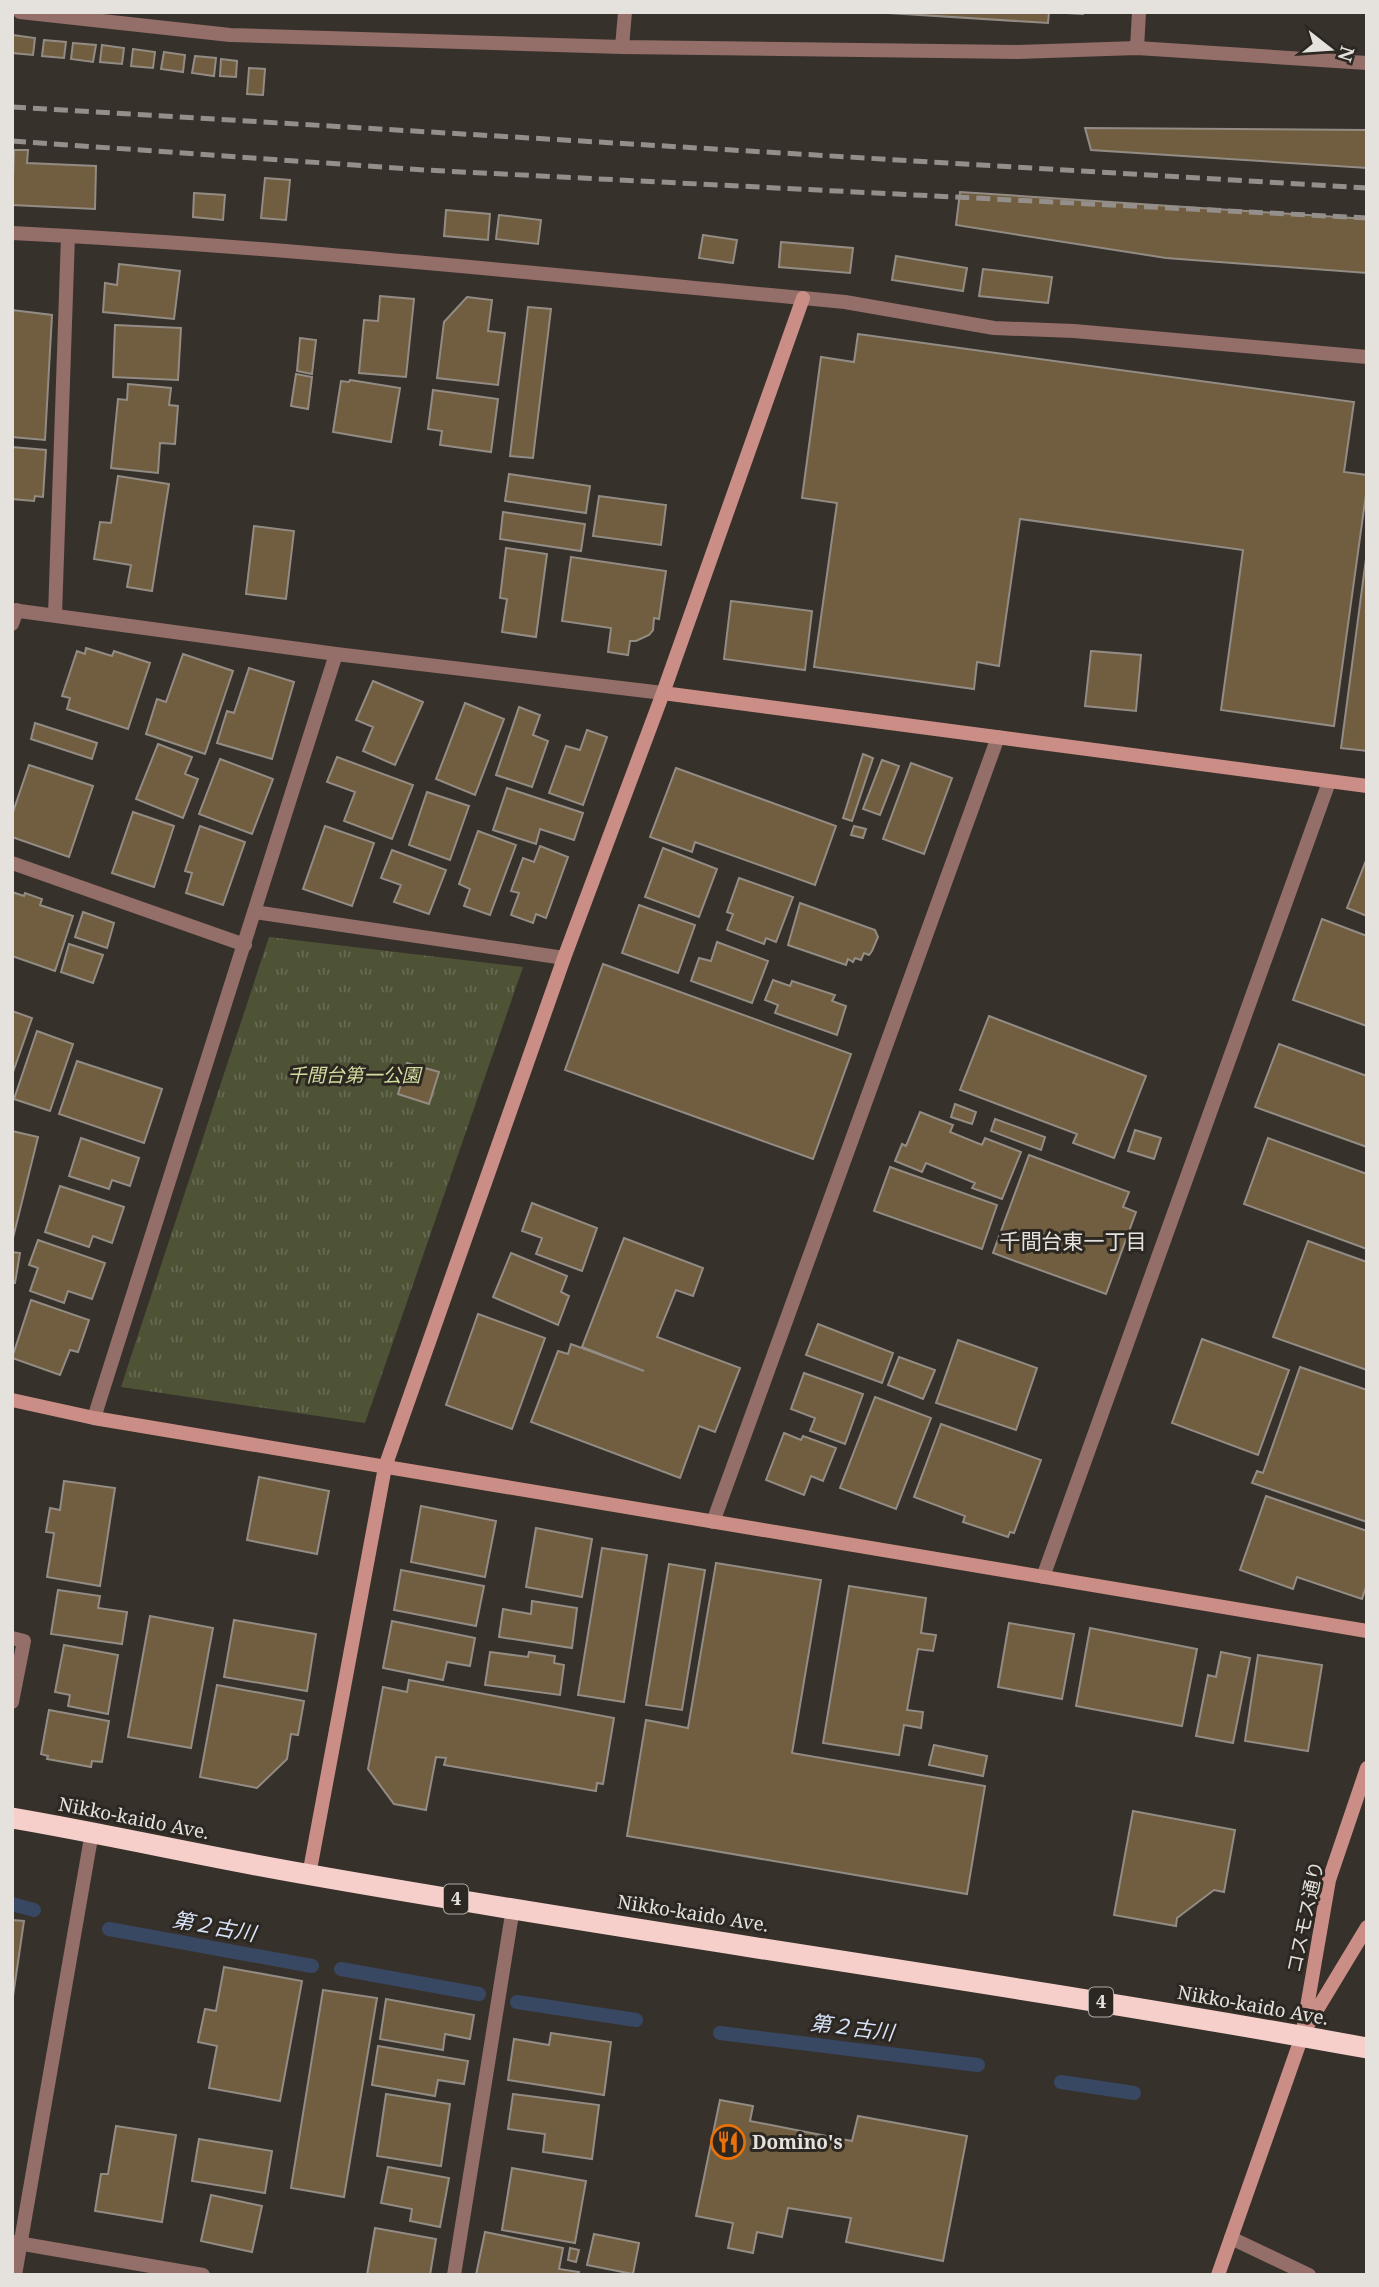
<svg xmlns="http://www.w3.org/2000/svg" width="1379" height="2287" viewBox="0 0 1379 2287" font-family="'Noto Serif','Noto Sans JP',serif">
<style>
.park{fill:url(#park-tufts)}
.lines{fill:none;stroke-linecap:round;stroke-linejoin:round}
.stream{stroke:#384863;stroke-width:14}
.building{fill:#715d40;stroke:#928c84;stroke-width:2}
.lane{stroke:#946e69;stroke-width:14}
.street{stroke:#946e69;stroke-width:14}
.secondary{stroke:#cb8e87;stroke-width:14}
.highway{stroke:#f6cfcb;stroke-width:21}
.rail{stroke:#948f8a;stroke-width:5;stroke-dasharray:14 7;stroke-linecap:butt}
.labels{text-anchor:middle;stroke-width:6;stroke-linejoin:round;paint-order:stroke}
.shield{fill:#2c2721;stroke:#aeaaa5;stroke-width:2}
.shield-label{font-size:18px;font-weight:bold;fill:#e5e2de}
.park-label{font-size:19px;font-style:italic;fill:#d3dda0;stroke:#2c2721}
.street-label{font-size:19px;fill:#e5e2de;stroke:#2c2721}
.poi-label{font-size:19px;font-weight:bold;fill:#e5e2de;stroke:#2c2721;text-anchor:start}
.neighbourhood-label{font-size:21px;fill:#e5e2de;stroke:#2c2721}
.water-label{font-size:21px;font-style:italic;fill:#d8e4fa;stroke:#2c2721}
</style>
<defs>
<pattern id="park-tufts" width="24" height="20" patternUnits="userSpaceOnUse" patternTransform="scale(1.75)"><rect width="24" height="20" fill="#4f5336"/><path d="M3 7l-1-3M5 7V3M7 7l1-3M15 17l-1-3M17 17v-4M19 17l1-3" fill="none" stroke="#686b53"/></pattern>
</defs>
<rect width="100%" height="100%" fill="#37312b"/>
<path class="park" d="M269,937L523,967L365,1423L121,1387Z"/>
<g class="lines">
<path class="stream" d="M12,1904L34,1910
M109,1929L312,1966
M341,1969L479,1994
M517,2002L636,2020
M720,2033L978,2065
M1061,2082L1134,2093"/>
</g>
<path class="building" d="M872,12H1084L1083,14L1049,12L1048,23Z
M13,35L35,38L33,55L12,53Z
M44,40L66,42L64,58L42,56Z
M73,43L96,45L93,62L71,59Z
M102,45L124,48L122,64L100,62Z
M133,49L155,52L153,68L131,66Z
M164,52L185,55L183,72L161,69Z
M195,56L216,58L214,76L192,73Z
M221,59L237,61L236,77L220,76Z
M249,68L265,69L263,95L247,94Z
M1085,128L1367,130V168L1091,150Z
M14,150H28L27,163L96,166L95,209L12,205Z
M265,178L290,180L286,220L261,218Z
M960,192L1367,219V273L1166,258L956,225Z
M194,193L225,195L223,220L193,217Z
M446,210L490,214L488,240L444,236Z
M499,215L541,220L538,244L496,239Z
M703,235L737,240L733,263L699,258Z
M781,242L853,248L850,273L779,267Z
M896,256L967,268L963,291L892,280Z
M119,264L180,271L174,319L103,312L105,283L117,285Z
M983,269L1052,277L1048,303L979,296Z
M380,296L414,299L406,377L359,373L364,320L378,321Z
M467,297L492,300L488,331L505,333L498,385L437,378L444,322Z
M528,307L551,309L533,458L510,456Z
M12,310L52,315L45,440L12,437Z
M115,325L181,328L178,380L113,377Z
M858,334L1354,402L1344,472L1367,475V487L1334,726L1221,710L1243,550L1020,519L999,666L977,662L974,689L814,667L837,503L802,498L821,357L854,362Z
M300,338L316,340L312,374L297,371Z
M296,374L312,377L308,409L291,406Z
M350,380L400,388L391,442L333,432L341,381L349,382Z
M128,384L171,388L169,405L178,406L175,444L160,443L158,473L111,468L118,399L127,400Z
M433,390L498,399L491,452L440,445L442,431L428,429Z
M12,447L46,450L43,497L35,496L34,501L12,499Z
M509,474L590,486L586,513L505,501Z
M118,476L169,484L152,591L127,587L131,565L94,559L100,522L111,523Z
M599,496L666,505L661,545L593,536Z
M503,512L585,524L581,551L500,539Z
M254,526L294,531L286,599L246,594Z
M506,548L547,554L536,637L502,632L507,599L500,598Z
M1367,551V751L1341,748Z
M571,557L666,571L659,619L654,618L653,630L649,635L636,641H630L628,655L608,652L611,628L562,621Z
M731,601L812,611L805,670L724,659Z
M86,648L112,656L114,651L150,663L128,729L67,709L70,698L62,696L77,651L85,654Z
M1091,651L1141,655L1136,711L1085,706Z
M183,654L233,671L205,754L146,734L157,699L166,702Z
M249,668L294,682L272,759L217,743L227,711L234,713Z
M373,681L423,702L395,765L363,751L373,727L356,720Z
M465,703L504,719L475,795L436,779Z
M519,707L540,715L533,735L548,741L532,787L496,775Z
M35,723L97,743L92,759L31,739Z
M587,730L607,737L583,805L549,793L566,746L580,750Z
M158,744L192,757L185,774L198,779L183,818L136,799Z
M863,754L873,758L852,821L843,818Z
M337,757L413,785L392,839L344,821L355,792L327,782Z
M220,759L273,779L252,834L199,814Z
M882,760L899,766L880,815L863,809Z
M911,763L952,778L924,854L883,839Z
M29,765L93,786L69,857L12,837V815Z
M676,768L836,826L815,885L695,842L692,852L650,837Z
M507,788L583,813L574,840L540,829L536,844L493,830Z
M427,792L469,806L450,860L409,845Z
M133,812L174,826L154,887L112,873Z
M200,826L245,842L223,905L186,893L192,873L185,871Z
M325,826L374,843L352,906L303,889Z
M854,826L866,829L863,838L851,835Z
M478,831L516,845L490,915L464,906L470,889L459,884Z
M540,846L568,857L546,918L536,914L533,923L511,915L519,893L511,891L523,858L534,862Z
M663,848L717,869L699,917L645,897Z
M392,850L446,870L429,914L394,902L401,885L381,878Z
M1367,858V916L1347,908Z
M739,878L793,897L776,942L766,938L764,944L727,930L733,914L727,912Z
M12,892L24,896L25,893L42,899L40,905L73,916L55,971L12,956Z
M800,903L875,930L878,937L872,951L869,955L864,953L861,960L855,958L853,962L848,959L846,965L788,945Z
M639,905L695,925L678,973L622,953Z
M83,912L114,923L107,948L75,937Z
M1322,919L1367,936V1026L1293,1000Z
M717,942L768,961L752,1003L691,981L699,958L711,961Z
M69,944L103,955L93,983L61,972Z
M603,964L851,1054L813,1159L565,1070Z
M773,980L790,986L792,981L835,995L832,1001L846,1006L837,1035L775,1013L778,1005L765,1000Z
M12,1011L32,1018L12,1075Z
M989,1016L1146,1076L1114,1158L1073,1143L1077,1134L960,1090Z
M37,1031L73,1044L50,1111L14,1099Z
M1279,1044L1367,1076V1147L1255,1107Z
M77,1061L162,1089L144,1143L59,1114Z
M407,1063L439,1072L429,1104L398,1094Z
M955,1104L976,1112L972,1124L951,1117Z
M920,1112L953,1125L950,1132L982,1145L985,1138L1021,1152L1002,1199L972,1188L975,1183L926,1163L922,1172L895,1161L902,1144L906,1146Z
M995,1119L1045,1137L1041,1150L991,1131Z
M1135,1130L1161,1138L1154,1159L1128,1151Z
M12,1131L38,1137L12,1242Z
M81,1138L139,1158L130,1186L112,1180L109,1189L69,1176Z
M1268,1138L1367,1174V1249L1244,1204Z
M1029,1155L1129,1192L1123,1207L1136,1212L1106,1294L993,1253Z
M890,1167L997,1205L982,1249L874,1211Z
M60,1186L124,1207L112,1243L93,1236L89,1247L45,1232Z
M532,1203L597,1228L582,1271L536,1254L542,1238L522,1231Z
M624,1238L703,1268L693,1296L676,1290L657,1337L740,1368L715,1432L699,1426L680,1478L531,1422L558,1351L568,1354L571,1344L644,1371L582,1347Z
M38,1240L105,1263L92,1299L68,1291L64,1303L30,1291L38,1268L29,1265Z
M1308,1241L1367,1262V1370L1273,1337Z
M12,1252L20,1253L15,1283H12Z
M511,1253L567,1276L561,1292L569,1296L558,1325L493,1297Z
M31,1300L89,1320L78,1352L70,1350L60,1375L12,1358Z
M478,1314L545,1338L512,1429L446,1405Z
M818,1324L893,1353L882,1383L806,1355Z
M1202,1339L1289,1370L1258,1455L1172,1423Z
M958,1340L1037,1368L1016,1430L936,1403Z
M899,1357L935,1370L923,1399L888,1385Z
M1300,1367L1367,1390V1522L1252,1483L1257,1471L1263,1473Z
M804,1373L863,1394L845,1444L810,1431L815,1418L791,1409Z
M875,1397L931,1418L896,1509L840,1488Z
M941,1424L1041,1460L1014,1533L1010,1532L1008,1537L963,1522L965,1516L914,1497Z
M784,1433L801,1440L803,1436L836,1448L823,1481L811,1476L804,1495L766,1480Z
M259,1477L329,1491L317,1554L247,1540Z
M64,1481L115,1488L100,1586L47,1577L54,1533L46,1532L50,1508L60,1510Z
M1266,1496L1367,1531V1584L1362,1599L1297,1577L1293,1589L1240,1570Z
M421,1506L496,1521L485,1577L411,1562Z
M536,1528L592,1539L582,1597L526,1587Z
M602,1548L647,1555L624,1702L578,1695Z
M716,1563L821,1580L792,1753L985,1786L967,1894L627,1836L646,1720L688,1728Z
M669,1564L705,1570L682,1710L646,1705Z
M401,1570L484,1586L476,1626L394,1610Z
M849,1586L926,1598L921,1633L936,1635L933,1651L918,1649L907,1710L923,1712L921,1728L904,1725L899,1755L823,1743Z
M58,1590L100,1596L98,1608L127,1612L122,1644L51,1634Z
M532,1601L577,1608L572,1648L499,1637L503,1609L531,1614Z
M150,1616L213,1628L191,1748L128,1737Z
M234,1620L316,1634L307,1691L224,1677Z
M392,1621L475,1638L470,1666L447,1662L443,1680L383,1668Z
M1009,1623L1074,1634L1062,1699L998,1687Z
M1090,1628L1197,1649L1182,1726L1076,1706Z
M64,1645L118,1655L108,1714L68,1706L70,1695L55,1692Z
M490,1652L528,1657L529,1652L555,1656L554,1663L564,1665L560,1695L485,1685Z
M1221,1652L1250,1658L1233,1743L1196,1736L1208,1675L1216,1677Z
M1258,1655L1322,1665L1308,1751L1245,1741Z
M409,1680L614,1718L603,1784L597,1783L596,1791L444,1765L446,1758L436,1757L426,1810L394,1804L368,1769L383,1687L407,1692Z
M217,1685L304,1701L298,1735L291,1734L287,1759L257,1788L200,1777Z
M49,1710L109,1721L102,1762L92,1761L91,1767L47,1759L48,1756L41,1754Z
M934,1745L987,1756L983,1776L929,1765Z
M1133,1811L1235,1830L1224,1892L1214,1890L1177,1918L1176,1926L1114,1915Z
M12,1920L24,1921L12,2003Z
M224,1967L302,1981L280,2101L209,2088L217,2046L198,2042L205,2009L216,2011Z
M323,1990L377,1998L344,2197L291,2188Z
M386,1999L474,2015L470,2039L445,2034L443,2050L380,2039Z
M551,2033L611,2042L604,2095L508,2080L514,2039L549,2045Z
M378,2046L468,2061L464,2084L438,2080L435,2096L372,2085Z
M386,2094L450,2104L441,2166L377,2156Z
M513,2094L599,2105L592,2159L543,2152L545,2134L508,2129Z
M720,2100L753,2106L750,2121L852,2141L858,2116L967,2136L943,2261L846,2242L851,2218L788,2208L782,2237L757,2232L753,2253L728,2248L733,2223L696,2216Z
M116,2126L176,2135L162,2222L95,2211L101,2174H108Z
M199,2139L272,2151L265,2193L192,2181Z
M388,2167L449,2178L440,2227L410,2221L412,2209L381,2203Z
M512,2168L586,2181L575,2243L502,2230Z
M211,2195L262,2206L252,2252L201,2241Z
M375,2228L436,2239L430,2275H367Z
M485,2232L563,2248L559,2269L579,2272L578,2275H476Z
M594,2234L639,2243L633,2274L587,2265Z
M570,2248L579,2250L576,2262L568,2260Z"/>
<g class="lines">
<path class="lane" d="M12,1638L24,1641L12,1702
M1231,2238L1309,2275"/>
<path class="street" d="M20,12L230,35L622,47L1018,52L1137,48L1367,63
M622,47L625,12
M1137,48L1139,12
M12,233C276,246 540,274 803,298L845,302L994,328L1074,331L1367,357
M12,610L336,654L663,693
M55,615L68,236
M12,624L17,610
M336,654L254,912L564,958
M12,863L245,945
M94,1418L254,912
M713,1522L998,737
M1043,1577L1329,782
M12,2242L203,2275
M15,2275L92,1832
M454,2275L513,1908"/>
<path class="secondary" d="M663,693L1367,786
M12,1400L94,1418L1367,1631
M309,1875L385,1467L564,958L663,693L803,298
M1306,2028L1367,1927
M1218,2275L1302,2036L1329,1880L1367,1768"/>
<path class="highway" d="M12,1818C112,1835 211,1858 311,1875C662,1937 1016,1984 1367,2048"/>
<path class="rail" d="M12,107L1367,188
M12,141L424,170L1367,218"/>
</g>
<defs>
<g id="restaurant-ring" transform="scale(1.75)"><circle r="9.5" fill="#2c2721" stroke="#e8710a" stroke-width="1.5"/><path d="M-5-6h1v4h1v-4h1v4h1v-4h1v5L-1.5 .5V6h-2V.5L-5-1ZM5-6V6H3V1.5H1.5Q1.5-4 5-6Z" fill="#e8710a"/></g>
</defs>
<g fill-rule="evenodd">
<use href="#restaurant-ring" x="728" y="2142"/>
</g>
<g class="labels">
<g class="shield">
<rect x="444" y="1884.5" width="24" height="29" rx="5"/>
<rect x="1089" y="1987.5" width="24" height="29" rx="5"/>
</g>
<g class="shield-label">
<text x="456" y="1905">4</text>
<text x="1101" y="2008">4</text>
</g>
<g class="park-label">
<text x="354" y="1082">千間台第一公園</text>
</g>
<g class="street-label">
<text transform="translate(134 1818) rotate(11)" y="7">Nikko-kaido Ave.</text>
<text transform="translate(693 1913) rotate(9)" y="7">Nikko-kaido Ave.</text>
<text transform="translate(1305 1917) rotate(-78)" y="7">コスモス通り</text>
<text transform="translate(1253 2005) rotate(10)" y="7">Nikko-kaido Ave.</text>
</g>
<g class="poi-label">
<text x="752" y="2149">Domino's</text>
</g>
<g class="neighbourhood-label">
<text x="1073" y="1249">千間台東一丁目</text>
</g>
<g class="water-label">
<text transform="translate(214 1927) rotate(10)" y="7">第２古川</text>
<text transform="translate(852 2028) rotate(7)" y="7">第２古川</text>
</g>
</g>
<rect width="1379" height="2287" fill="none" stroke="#e5e2de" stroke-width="28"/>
<g transform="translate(1330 49) rotate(107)" stroke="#2c2721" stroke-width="5" paint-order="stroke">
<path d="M0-5L12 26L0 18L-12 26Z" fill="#e5e2de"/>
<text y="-10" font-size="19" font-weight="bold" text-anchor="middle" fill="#e5e2de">N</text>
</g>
</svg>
